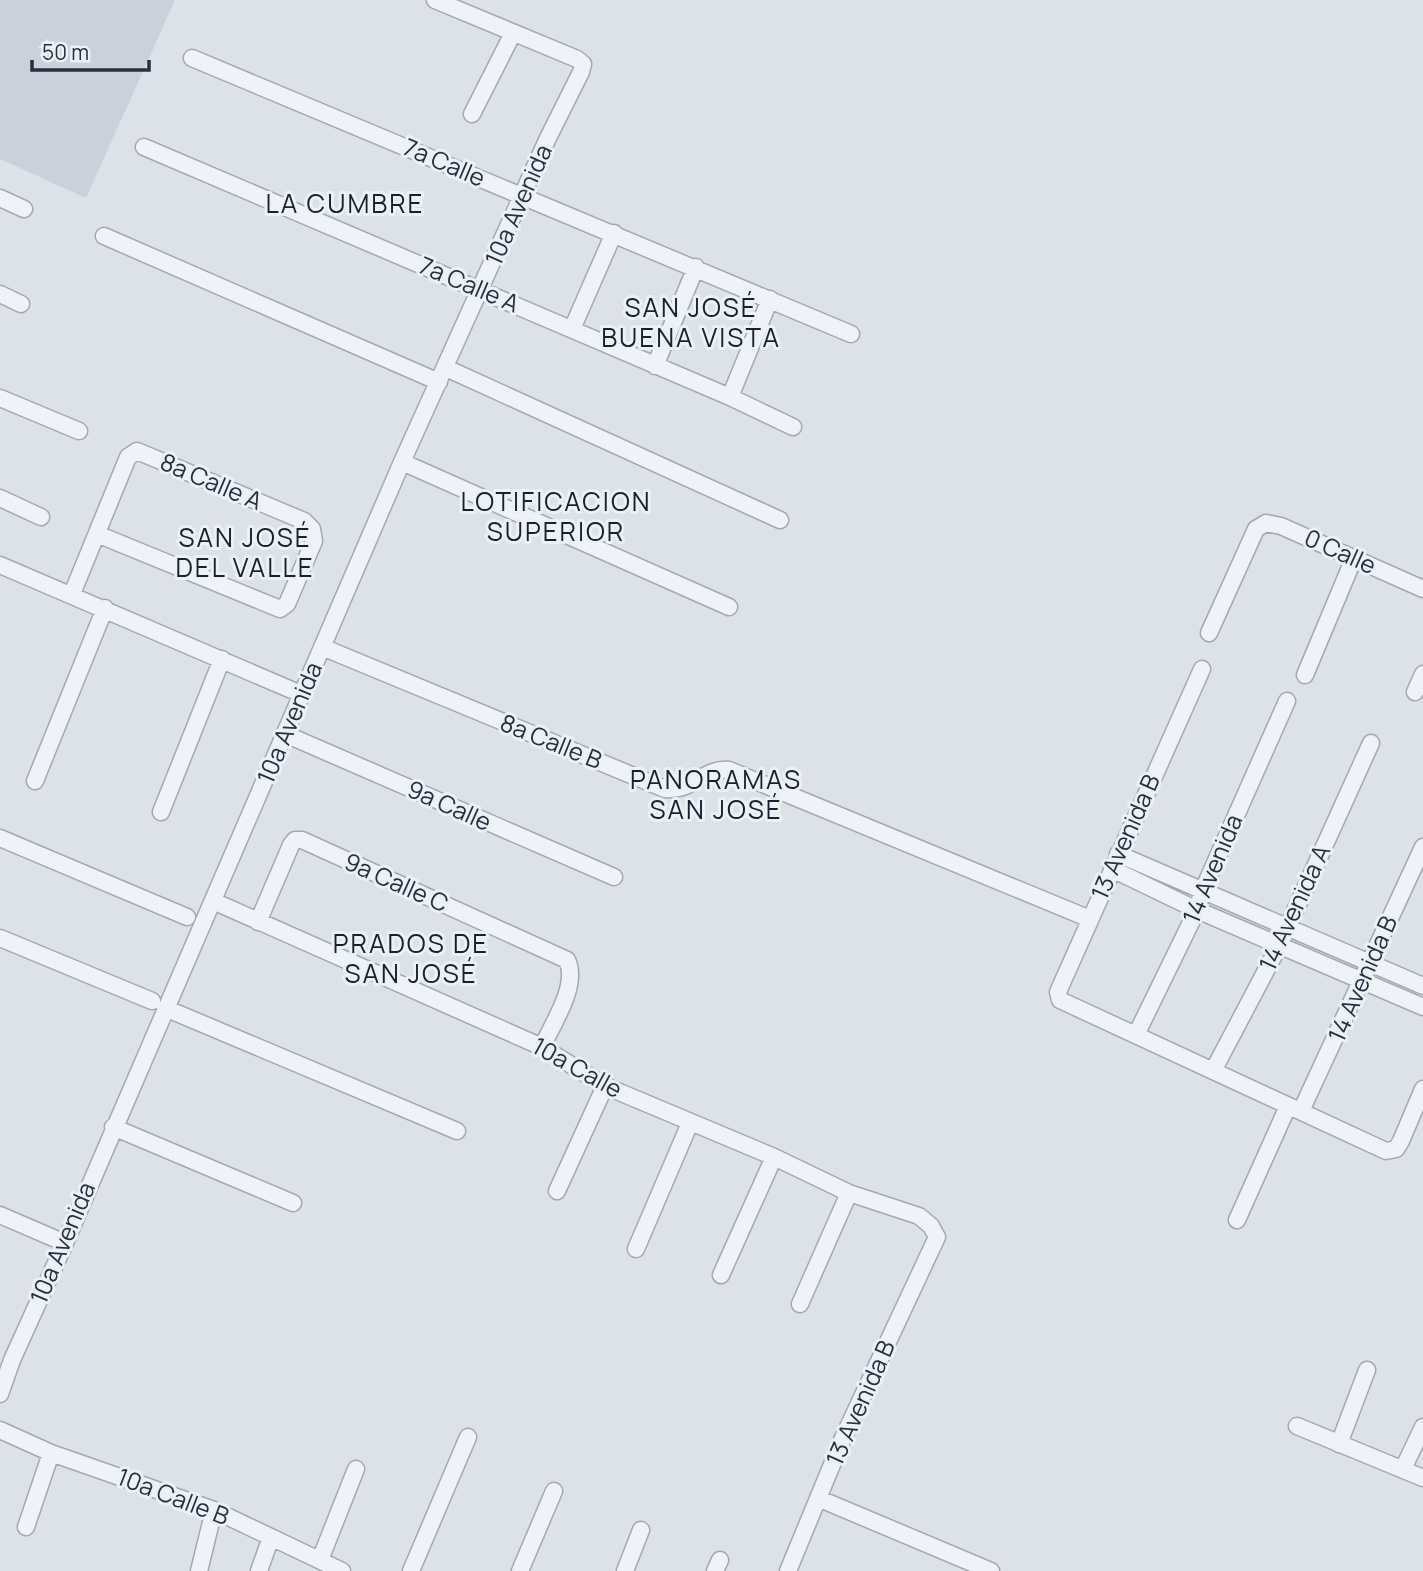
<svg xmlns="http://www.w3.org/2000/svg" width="1423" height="1571" viewBox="0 0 1423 1571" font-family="Manrope,sans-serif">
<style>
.built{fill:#cad1da}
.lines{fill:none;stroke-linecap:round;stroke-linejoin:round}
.minor-casing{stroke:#a2a9b2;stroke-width:19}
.minor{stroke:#eff2f6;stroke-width:16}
.labels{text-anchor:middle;stroke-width:6;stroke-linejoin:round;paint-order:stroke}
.street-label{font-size:24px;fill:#253140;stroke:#ecf1f6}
.neighbourhood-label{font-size:26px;letter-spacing:2px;fill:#172230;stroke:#ecf1f6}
</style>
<rect width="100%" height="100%" fill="#dde2e8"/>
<path class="built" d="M0,0H175L86,198L0,159Z"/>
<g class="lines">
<g class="minor-casing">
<path id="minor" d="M192,58L851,334
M472,114L513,33
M144,147L730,397L793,427
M0,198L24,209
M104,236L439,382
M0,294L21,304
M572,329L614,233
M655,366L696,267
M446,368L780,520
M730,397L770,299
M0,398L79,431
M402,462L729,607
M0,498L41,517
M0,565L301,694
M72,594L128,457L137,451L304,521L312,529L314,541L287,604L280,609L97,534
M1209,633L1256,529L1266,523L1281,526L1423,589
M322,647L665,789C692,792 705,767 729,770L1090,919
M1202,669L1058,992L1060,1000L1386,1151L1396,1149L1401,1141L1423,1089
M1305,675L1354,558
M1415,692L1423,674
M285,734L614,877
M35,781L105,608
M161,812L222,659
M0,838L187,917
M1118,854L1423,986
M1112,869L1197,910L1423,1007
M213,901L542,1047L605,1086L774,1157L849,1193L919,1216L931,1226L937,1237L843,1438L788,1571
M258,922L291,845L295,840H302L567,960C579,985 553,1023 542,1047
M0,938L152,1001
M165,1008L457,1131
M1136,1035L1197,910L1203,890L1287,701
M1213,1071L1280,944L1371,743
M1301,1111L1423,847
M113,1127L293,1203
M557,1191L605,1086
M0,1215L65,1243
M1237,1220L1288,1106
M636,1249L690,1123
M721,1275L774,1157
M800,1304L849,1193
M0,1394L12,1360L65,1243L402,462L548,138L581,72L583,64L577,59L435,0
M1297,1426L1423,1478
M0,1430L51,1453L214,1510L342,1571
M1339,1444L1367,1370
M1403,1469L1423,1427
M820,1499L991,1571
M26,1527L51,1453
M320,1560L356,1469
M199,1571L214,1510
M259,1571L271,1537
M411,1571L468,1437
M520,1571L554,1491
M625,1571L641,1530
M715,1571L720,1560"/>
</g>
<use href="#minor" class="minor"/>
</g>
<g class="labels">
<g class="street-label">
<text transform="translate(444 163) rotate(23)" y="8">7a Calle</text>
<text transform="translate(519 205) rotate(-66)" y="8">10a Avenida</text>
<text transform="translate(469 285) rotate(23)" y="8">7a Calle A</text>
<text transform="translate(211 482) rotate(23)" y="8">8a Calle A</text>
<text transform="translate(1340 552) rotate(24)" y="8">0 Calle</text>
<text transform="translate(290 723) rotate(-67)" y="8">10a Avenida</text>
<text transform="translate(551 742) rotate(22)" y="8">8a Calle B</text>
<text transform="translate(449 806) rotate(24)" y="8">9a Calle</text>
<text transform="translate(1126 837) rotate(-66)" y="8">13 Avenida B</text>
<text transform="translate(1213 869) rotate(-67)" y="8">14 Avenida</text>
<text transform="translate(396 883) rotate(24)" y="8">9a Calle C</text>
<text transform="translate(1295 908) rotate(-65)" y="8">14 Avenida A</text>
<text transform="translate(1363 979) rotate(-66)" y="8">14 Avenida B</text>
<text transform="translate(577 1068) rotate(29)" y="8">10a Calle</text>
<text transform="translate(63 1243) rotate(-67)" y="8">10a Avenida</text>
<text transform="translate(861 1403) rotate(-66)" y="8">13 Avenida B</text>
<text transform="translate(173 1497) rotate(21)" y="8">10a Calle B</text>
</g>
<g class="neighbourhood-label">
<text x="345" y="213">LA CUMBRE</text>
<text x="691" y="317">SAN JOSÉ<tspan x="691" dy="30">BUENA VISTA</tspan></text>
<text x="556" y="511">LOTIFICACION<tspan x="556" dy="30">SUPERIOR</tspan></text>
<text x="245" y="547">SAN JOSÉ<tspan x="245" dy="30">DEL VALLE</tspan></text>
<text x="716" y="789">PANORAMAS<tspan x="716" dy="30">SAN JOSÉ</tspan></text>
<text x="411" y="953">PRADOS DE<tspan x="411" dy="30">SAN JOSÉ</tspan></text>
</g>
</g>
<path d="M32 60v10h117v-10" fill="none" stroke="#253140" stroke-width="3.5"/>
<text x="42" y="60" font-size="21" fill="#253140" stroke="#ecf1f6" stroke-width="5" paint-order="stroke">50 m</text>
</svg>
